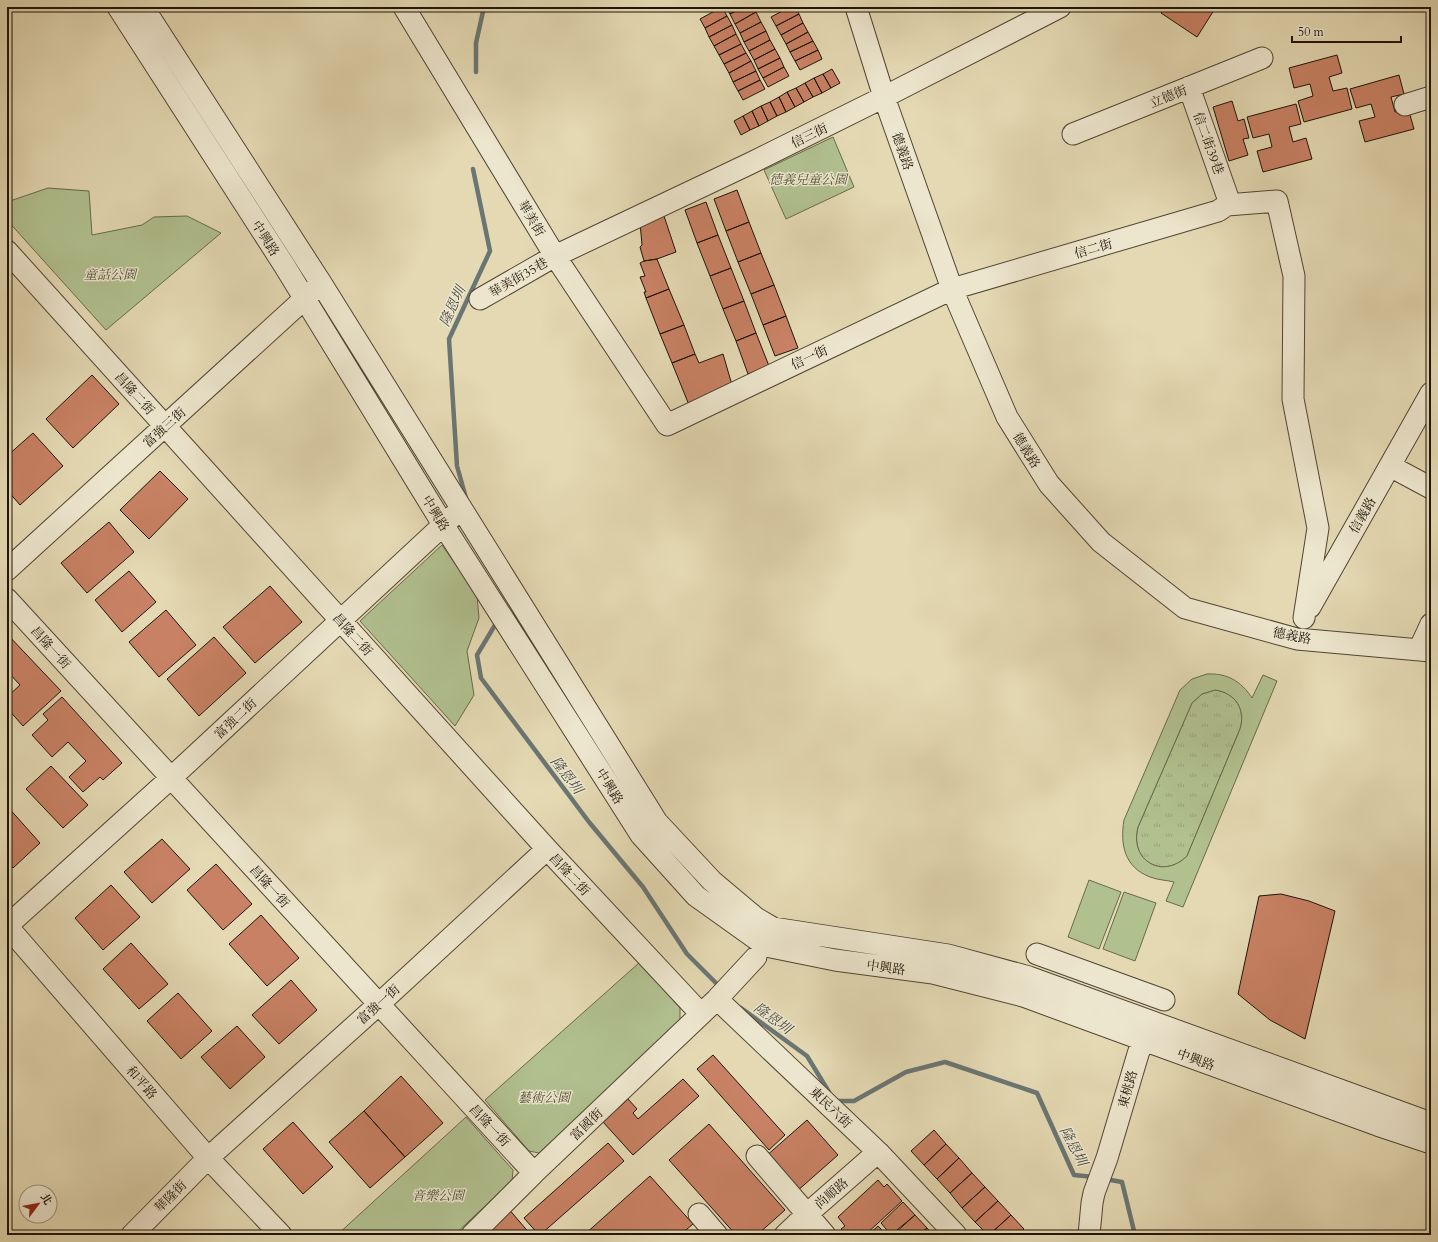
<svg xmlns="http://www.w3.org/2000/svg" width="1438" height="1242" viewBox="0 0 1438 1242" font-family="Cardo,'Noto Serif TC',serif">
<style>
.grass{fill:url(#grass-tufts);stroke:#686a4c}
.park{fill:#b1c08f;stroke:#686a4c;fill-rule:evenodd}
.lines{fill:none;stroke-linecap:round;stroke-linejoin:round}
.stream{stroke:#6a7673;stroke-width:4.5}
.building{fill:#c88164;stroke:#1e1408}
.minor-casing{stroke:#504533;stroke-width:23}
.minor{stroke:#ede6ce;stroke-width:21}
.labels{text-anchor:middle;stroke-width:3;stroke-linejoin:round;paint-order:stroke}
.street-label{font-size:13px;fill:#1e1408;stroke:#ede6ce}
.park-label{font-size:13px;font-style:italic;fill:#515037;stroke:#ede6ce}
.water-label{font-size:14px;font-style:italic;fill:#4a4d46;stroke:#ede6ce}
</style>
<defs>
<pattern id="grass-tufts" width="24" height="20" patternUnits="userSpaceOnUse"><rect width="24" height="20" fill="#b1c08f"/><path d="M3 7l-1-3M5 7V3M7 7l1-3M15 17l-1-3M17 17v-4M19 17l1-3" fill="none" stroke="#98a47a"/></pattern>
</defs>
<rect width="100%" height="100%" fill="#e4d9b3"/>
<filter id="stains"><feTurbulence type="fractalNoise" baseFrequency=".005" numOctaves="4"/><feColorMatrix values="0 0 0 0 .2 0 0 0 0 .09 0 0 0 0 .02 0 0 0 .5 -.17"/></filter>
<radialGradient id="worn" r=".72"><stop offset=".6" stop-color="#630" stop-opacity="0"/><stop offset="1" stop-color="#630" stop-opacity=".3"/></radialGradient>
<path class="grass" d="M1215,690C1236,693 1246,710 1240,729L1187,856C1163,880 1129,861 1138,827L1192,703L1202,694Z"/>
<path class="park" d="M833,137L854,187L786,219L764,170Z
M48,188L89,191L92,235L142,225L154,217L187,216L221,233L106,330L7,220V202Z
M442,545L477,595L479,618L467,651L474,695L455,726L360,621Z
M1207,674C1227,673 1241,681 1252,698L1263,675L1277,681L1183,907L1166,901L1174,882C1166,880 1158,880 1150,877C1124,867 1120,844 1124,820L1180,690L1192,679ZM1215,690C1236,693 1246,710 1240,729L1187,856C1163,880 1129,861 1138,827L1192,703L1202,694Z
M1089,880L1121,892L1099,949L1068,937Z
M1124,892L1156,903L1135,961L1103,949Z
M640,962L680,1008V1023L539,1153L529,1151L485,1100Z
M466,1117L513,1170L512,1181L454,1235H337Z"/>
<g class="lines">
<path class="stream" d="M476,72V43L484,7
M466,498L457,466L449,339L490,251L473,169
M495,625L477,655L481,678L589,822L643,887L687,954L720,987
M741,1008L807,1056L829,1092
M835,1101H854L906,1072L945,1062L1037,1093L1074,1175L1094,1177
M1105,1179L1122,1182L1135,1235"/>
</g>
<path class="building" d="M722,7L727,16L705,28L700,19Z
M726,7H744L730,14Z
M744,7H754L756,12L735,24L730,14Z
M790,7H795L799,14L776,26L771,17Z
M1166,7H1216L1197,37L1161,13Z
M756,12L761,22L740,33L735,24Z
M799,14L803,23L781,35L776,26Z
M727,16L732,25L709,37L705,28Z
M761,22L766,31L744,42L740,33Z
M803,23L808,32L786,44L781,35Z
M732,25L736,34L714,46L709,37Z
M766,31L770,40L749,51L744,42Z
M808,32L813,41L790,52L786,44Z
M736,34L741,44L719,55L714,46Z
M770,40L775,49L754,60L749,51Z
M813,41L818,50L795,61L790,52Z
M741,44L746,53L724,64L719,55Z
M775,49L780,58L758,69L754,60Z
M818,50L822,59L800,70L795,61Z
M746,53L751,61L729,73L724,64Z
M1337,55L1342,73L1329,77L1333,91L1347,88L1352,109L1304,122L1298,101L1313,96L1310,84L1294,88L1289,68Z
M780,58L784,67L763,78L758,69Z
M751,61L756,71L733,82L729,73Z
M784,67L789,76L768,87L763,78Z
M832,69L840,83L831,88L823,74Z
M756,71L760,80L738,91L733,82Z
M823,74L831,88L822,93L814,78Z
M1399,75L1404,94L1391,97L1395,112L1408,108L1414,129L1365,142L1359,121L1375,117L1371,104L1356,108L1350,89Z
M814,78L822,93L813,97L805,83Z
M760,80L765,89L743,100L738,91Z
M805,83L813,97L804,102L796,88Z
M796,88L804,102L795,107L787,92Z
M787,92L795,107L786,112L779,97Z
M779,97L786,112L777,116L770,102Z
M1232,101L1238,121L1244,119L1249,138L1243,139L1248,155L1229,161L1213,107Z
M770,102L777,116L768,121L761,106Z
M1296,104L1301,124L1289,127L1293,142L1306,138L1312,159L1263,172L1257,151L1272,147L1269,134L1253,138L1247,117Z
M761,106L768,121L759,126L752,111Z
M752,111L759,126L750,130L743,116Z
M743,116L750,130L741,135L734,121Z
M737,190L749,222L726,231L714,199Z
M706,202L718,235L697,243L685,210Z
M664,216L676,252L657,259L644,261L640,247L642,245L640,223Z
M749,222L761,253L738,262L726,231Z
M718,235L731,268L710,276L697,243Z
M761,253L774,285L751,294L738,262Z
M657,259L669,289L646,298L644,292H646L640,277L645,276L640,263L644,261Z
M731,268L744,301L723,309L710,276Z
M774,285L786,316L763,325L751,294Z
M669,289L684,325L660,334L646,298Z
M744,301L756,333L736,341L723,309Z
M786,316L798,348L775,356L763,325Z
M684,325L695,354L672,363L660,334Z
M756,333L769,366L748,374L736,341Z
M695,354L699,363L723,354L732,385L689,405L672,363Z
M92,375L119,404L73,448L46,419Z
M33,433L63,466L20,505L7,490V456Z
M160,471L188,499L149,539L120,510Z
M109,522L134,552L87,593L61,563Z
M129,571L156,602L122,632L95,600Z
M270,586L302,622L255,663L223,627Z
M166,610L196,645L159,677L129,642Z
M7,634L61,691L23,726L7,708V697L20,685L7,671Z
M214,637L246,673L199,716L167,679Z
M62,697L122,763L103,780L100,777L83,792L69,777L86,761L68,742L52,757L32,735L48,720L43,714Z
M51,766L88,805L63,828L26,789Z
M7,806L40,843L13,868L7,861Z
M162,839L190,869L152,903L124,872Z
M216,864L252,904L223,930L187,890Z
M111,885L140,917L103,950L75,918Z
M1281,894L1309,901L1335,911L1305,1039L1270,1020L1238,994L1259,896Z
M261,915L299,958L267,986L229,944Z
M131,943L168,984L139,1009L103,969Z
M291,980L317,1010L279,1044L252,1015Z
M178,993L212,1031L181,1059L147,1021Z
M237,1026L265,1057L230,1089L201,1057Z
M713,1055L785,1135L769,1150L697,1069Z
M401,1076L443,1123L405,1157L364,1111Z
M683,1079L699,1096L633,1155L603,1122L628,1099L637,1109L633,1113L638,1119Z
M364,1111L405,1157L370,1188L329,1142Z
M807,1120L838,1155L796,1192L765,1157Z
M293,1122L333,1167L303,1194L263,1149Z
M709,1124L785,1210L757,1235H736L669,1160Z
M934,1130L946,1144L924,1165L911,1151Z
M608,1143L624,1161L540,1235H539L524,1218Z
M946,1144L959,1158L937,1179L924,1165Z
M959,1158L972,1173L950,1193L937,1179Z
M972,1173L985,1187L962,1208L950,1193Z
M650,1176L693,1224L680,1235H584Z
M878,1180L884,1187L887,1184L902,1201L865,1235H847L841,1229L845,1226L838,1217Z
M985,1187L998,1201L975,1222L962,1208Z
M998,1201L1011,1215L989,1235H988L975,1222Z
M903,1202L915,1215L891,1235L881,1223Z
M507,1207L531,1235H496L494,1233L492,1235L484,1227Z
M915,1215L927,1228L919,1235H893Z
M1011,1215L1024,1229L1018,1235H989Z
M878,1226L887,1235H868Z
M927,1228L933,1235H919Z"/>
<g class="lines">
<g class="minor-casing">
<path id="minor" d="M118,7L284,265L444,526L641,835L696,896L766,946L835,960L933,973L1023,996L1143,1040L1377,1125L1431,1143
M143,7L321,283L657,822L712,881L756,918L773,928L948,955L1029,977L1431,1123
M404,7L555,256L667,425L952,289L1218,211L1227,205L1228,198L1189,87
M856,7L884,97L952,289L1007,417L1049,484L1101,542L1185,608L1297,639L1431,651
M1405,105L1431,97
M1073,134L1262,58
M1227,205L1277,201L1294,276L1293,399L1318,528L1304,618
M7,251L547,849L701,1014
M480,299L555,256L749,164L884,97L1060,7
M1390,466L1431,488
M7,570L314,290
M7,599L534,1173
M1310,607L1431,393
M1419,650L1431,624
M7,926L171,778L453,516
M7,926L208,1158L281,1235
M1037,954L1164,1000
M717,999L756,957
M757,1156L825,1235
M699,1214L717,1235
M132,1235L208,1158L379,1004L547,849
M472,1235L534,1173L717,999L878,1152L956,1235
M785,1235L806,1215L878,1152
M1089,1235L1092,1203L1094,1193L1107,1158L1138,1054L1147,1028"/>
</g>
<use href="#minor" class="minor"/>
</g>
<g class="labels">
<g class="street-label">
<text transform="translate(1168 96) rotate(-22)" y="5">立德街</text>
<text transform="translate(809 135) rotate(-26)" y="5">信三街</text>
<text transform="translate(1209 143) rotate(70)" y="5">信二街39巷</text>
<text transform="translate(903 151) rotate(71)" y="5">德義路</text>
<text transform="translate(532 218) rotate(59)" y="5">華美街</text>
<text transform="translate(266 238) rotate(57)" y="5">中興路</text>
<text transform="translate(1093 248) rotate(-16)" y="5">信二街</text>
<text transform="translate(518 277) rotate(-30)" y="5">華美街35巷</text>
<text transform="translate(809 357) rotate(-25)" y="5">信一街</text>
<text transform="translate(135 393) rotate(48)" y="5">昌隆二街</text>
<text transform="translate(164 427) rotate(-42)" y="5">富強三街</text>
<text transform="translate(1027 450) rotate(58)" y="5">德義路</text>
<text transform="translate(436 513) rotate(58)" y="5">中興路</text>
<text transform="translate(1362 515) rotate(-60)" y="5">信義路</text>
<text transform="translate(353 634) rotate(48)" y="5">昌隆二街</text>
<text transform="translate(1292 635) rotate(11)" y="5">德義路</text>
<text transform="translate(51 647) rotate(48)" y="5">昌隆一街</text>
<text transform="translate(235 718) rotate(-43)" y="5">富強二街</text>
<text transform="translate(610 786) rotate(58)" y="5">中興路</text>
<text transform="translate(570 874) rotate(47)" y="5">昌隆二街</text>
<text transform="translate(270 886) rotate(48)" y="5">昌隆一街</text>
<text transform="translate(886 967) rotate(8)" y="5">中興路</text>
<text transform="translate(378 1004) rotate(-42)" y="5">富強一街</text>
<text transform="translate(1196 1059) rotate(20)" y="5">中興路</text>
<text transform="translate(142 1082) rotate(49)" y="5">和平路</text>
<text transform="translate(1127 1089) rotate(-74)" y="5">東桃路</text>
<text transform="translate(831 1107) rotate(44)" y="5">東民六街</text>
<text transform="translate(586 1124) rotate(-44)" y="5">富國街</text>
<text transform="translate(490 1125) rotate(47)" y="5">昌隆一街</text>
<text transform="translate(831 1193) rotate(-41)" y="5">尚順路</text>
<text transform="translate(170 1196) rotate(-45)" y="5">華隆街</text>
</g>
<g class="park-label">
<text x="808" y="184">德義兒童公園</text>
<text x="110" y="279">童話公園</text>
<text x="544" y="1102">藝術公園</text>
<text x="438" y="1200">音樂公園</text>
</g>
<g class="water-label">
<text transform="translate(452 306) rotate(-65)" y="5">隆恩圳</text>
<text transform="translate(567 775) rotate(53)" y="5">隆恩圳</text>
<text transform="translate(773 1018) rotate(36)" y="5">隆恩圳</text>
<text transform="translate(1074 1146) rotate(62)" y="5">隆恩圳</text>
</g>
</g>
<rect width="1438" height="1242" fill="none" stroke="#e4d9b3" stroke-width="24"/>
<rect x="8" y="8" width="1422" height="1226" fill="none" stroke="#1e1408" stroke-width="2"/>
<rect x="12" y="12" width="1414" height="1218" fill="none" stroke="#1e1408"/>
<g transform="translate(38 1204) rotate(58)"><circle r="19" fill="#ede6ce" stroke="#9a927f"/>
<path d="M0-3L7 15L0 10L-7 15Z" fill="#8f2418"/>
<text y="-6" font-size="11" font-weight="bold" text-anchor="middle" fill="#1e1408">北</text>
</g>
<path d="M1292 36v6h109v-6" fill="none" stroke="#1e1408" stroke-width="2"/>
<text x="1298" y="36" font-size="12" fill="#1e1408" stroke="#ede6ce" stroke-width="3" paint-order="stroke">50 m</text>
<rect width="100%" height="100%" filter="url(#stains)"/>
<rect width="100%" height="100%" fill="url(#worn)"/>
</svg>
